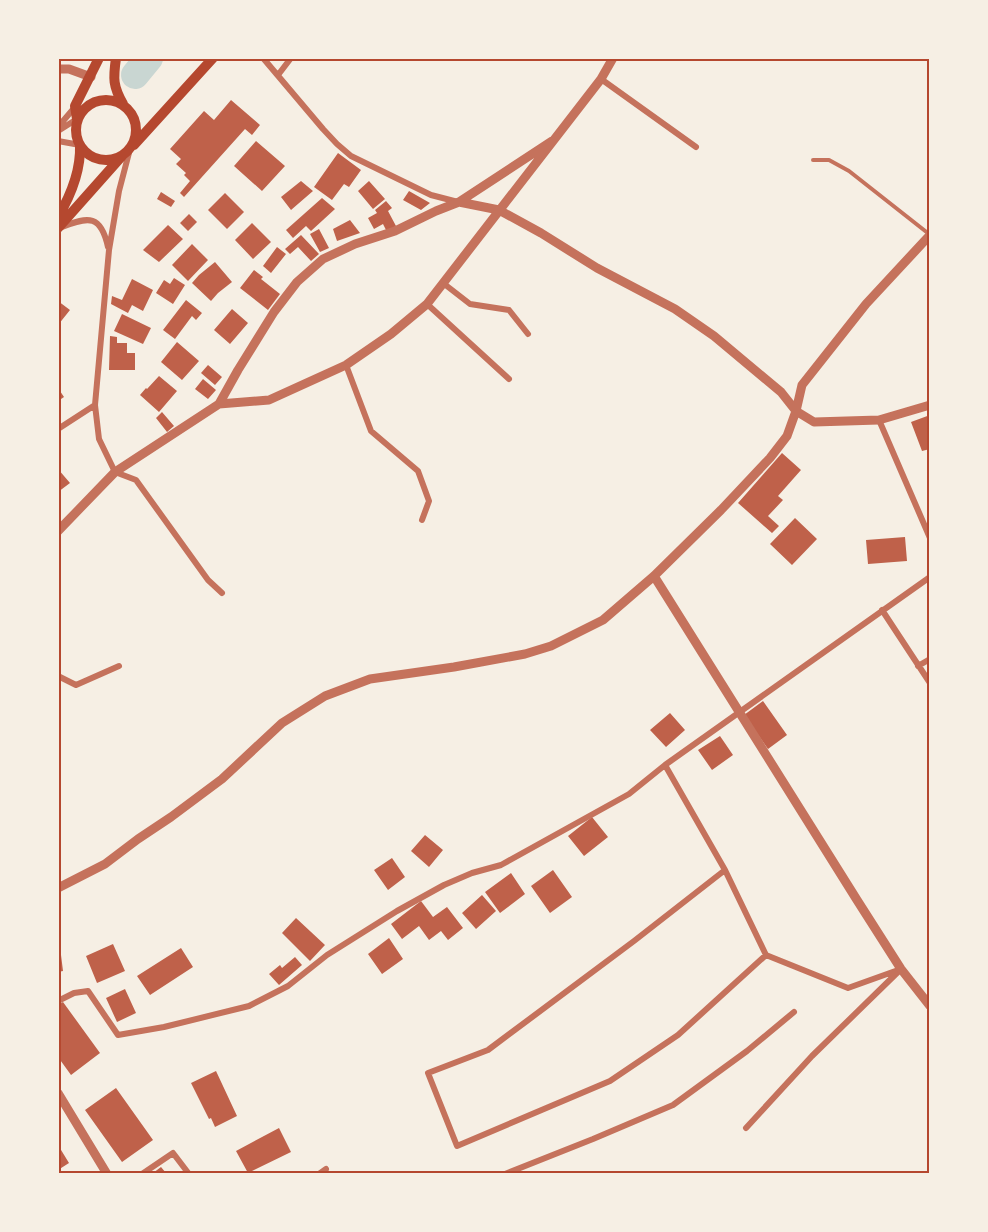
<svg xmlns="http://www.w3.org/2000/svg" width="988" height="1232" viewBox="0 0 988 1232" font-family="Barlow,sans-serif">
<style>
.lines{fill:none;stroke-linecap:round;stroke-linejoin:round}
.river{stroke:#c9d6d2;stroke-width:28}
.building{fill:#bf614a}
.service{stroke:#c5725c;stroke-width:4}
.minor{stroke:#c5725c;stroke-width:6}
.tertiary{stroke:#c5725c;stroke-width:9}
.secondary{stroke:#b5482f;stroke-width:10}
.neatline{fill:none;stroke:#b5482f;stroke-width:2}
</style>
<rect width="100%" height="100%" fill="#f6efe4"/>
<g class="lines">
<path class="river" d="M135,75L149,58"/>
</g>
<path class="building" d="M231,100L260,125L252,135L245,129L184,197L180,193L190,181L184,175L186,173L176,164L181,159L170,149L204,111L214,120Z
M256,141L285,166L262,191L234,166Z
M338,153L361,170L349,187L344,184L332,200L314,187Z
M301,181L313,191L291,210L281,197Z
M369,181L385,199L373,209L358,191Z
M409,191L430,203L421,210L403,200Z
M161,192L175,201L171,207L157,199Z
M225,193L244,212L227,229L208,210Z
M322,198L335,209L311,231L306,226L293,238L286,230Z
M386,201L392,208L388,211L396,226L387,232L383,224L374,229L368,218L377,213L375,210Z
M189,214L197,222L188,231L180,223Z
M350,220L360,233L337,241L333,229Z
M252,223L271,242L253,259L235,240Z
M168,225L183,239L159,262L143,250Z
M319,229L329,248L320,252L310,234Z
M301,235L319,254L311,261L298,247L290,254L285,249Z
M192,244L208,260L188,281L172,265Z
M277,247L286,254L271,273L263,266Z
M215,262L232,282L218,293L211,301L192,283L199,275Z
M254,270L263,277L261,279L280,294L268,310L240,288Z
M174,278L185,285L173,304L156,293L164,280L170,284Z
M132,279L153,290L143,311L132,305L128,313L111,304L112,296L122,300Z
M186,300L202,313L196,320L192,316L175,339L163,330Z
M58,301L70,310L58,325Z
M232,309L248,323L230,344L214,330Z
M122,314L151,328L143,344L114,331Z
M110,336L117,337V343H127V353H135V370H109Z
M177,342L199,361L182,380L161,362Z
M208,365L222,377L215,385L201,373Z
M159,376L177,391L159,412L140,395L146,388L147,389Z
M203,379L216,390L208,399L195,389Z
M58,388L64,397L58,401Z
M162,412L174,426L167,432L156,418Z
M930,415V449L922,451L911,422Z
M782,453L801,470L778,496L783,500L768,516L779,526L772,533L738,503Z
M58,469L70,483L58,492Z
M795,518L817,539L792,565L770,544Z
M905,537L907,561L868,564L866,540Z
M763,701L787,735L768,749L744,715Z
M670,713L685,730L666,747L650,730Z
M720,736L733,755L712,770L698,750Z
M592,817L608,837L584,856L568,836Z
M425,835L443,850L429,867L411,851Z
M392,858L405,877L388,890L374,870Z
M553,870L572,897L550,913L531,886Z
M511,873L525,894L500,913L485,892Z
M482,895L496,911L476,929L462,913Z
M421,901L433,917L447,907L463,928L448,940L441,931L429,940L419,926L402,939L391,924Z
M296,918L325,945L310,961L282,933Z
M389,938L403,959L382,974L368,954Z
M113,944L125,971L97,983L86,956Z
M58,947H60L63,971L58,972Z
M181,948L193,967L150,995L137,976Z
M295,957L302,965L279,985L269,974L280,965L282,968Z
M125,989L136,1013L117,1022L106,998Z
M63,1002L100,1053L71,1075L58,1057V1005Z
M216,1071L237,1116L215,1127L211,1118L209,1119L191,1083Z
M116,1088L153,1140L122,1162L85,1110Z
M279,1128L291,1152L248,1173L236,1151Z
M58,1145L69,1163L58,1170Z
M161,1167L166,1173H153Z"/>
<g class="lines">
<path class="service" d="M813,160H829L849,171L929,234"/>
<path class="minor" d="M263,58L323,129L337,144L351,156L431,195L458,202
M278,75L291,58
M601,79L696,147
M58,127L75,107
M58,131L77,119
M58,141L80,145
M130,149L119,191L109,250L95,405L99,439L115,472L136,480L208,580L222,593
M62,227C89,216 101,215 108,247
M443,283L470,304L509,310L528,334
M427,304L509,379
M346,365L371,431L418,471L429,501L422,520
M879,420L930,538
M58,429L95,405
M882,610L930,683
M918,666L930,659
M58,676L76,685L119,666
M665,765L725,870L766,955L848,988L901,969
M725,870L634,941L488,1050L428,1073L457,1146L610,1081L678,1035L766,955
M58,1001L74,993L88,991L118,1035L164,1027L249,1006L288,986L327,955L397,911L444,885L472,873L501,865L629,794L665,765L930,577
M746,1128L812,1056L899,971
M142,1174L173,1153L189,1174
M319,1174L326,1169
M505,1174L593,1139L673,1105L747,1051L794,1012"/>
<path class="tertiary" d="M58,69H69L91,77
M459,202L499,210L541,233L597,268L675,309L714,336L781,392L796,411L814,422L879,420L930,405
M219,404L269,400L346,365L391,334L427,304L601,79L613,58
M58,531L115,472L219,404L238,370L274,312L297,282L323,259L355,244L395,231L436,211L459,202L552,141
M654,576L857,900L901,969L930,1006
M58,888L105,864L138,839L171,817L222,779L282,723L325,696L370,679L454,667L525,654L551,646L603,620L654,576L721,510L770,458L787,436L796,411L802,385L866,304L930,235
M58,1093L107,1174"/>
<path class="secondary" d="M116,58C113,79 113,86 123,104
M76 130a30 30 0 1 1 60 0a30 30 0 1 1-60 0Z
M77,119L75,106L99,58
M134,145L213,58
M58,217C71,195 81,171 80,145
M58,228L122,156"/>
</g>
<rect width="988" height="1232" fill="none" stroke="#f6efe4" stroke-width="120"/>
<rect x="60" y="60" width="868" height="1112" class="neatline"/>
</svg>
